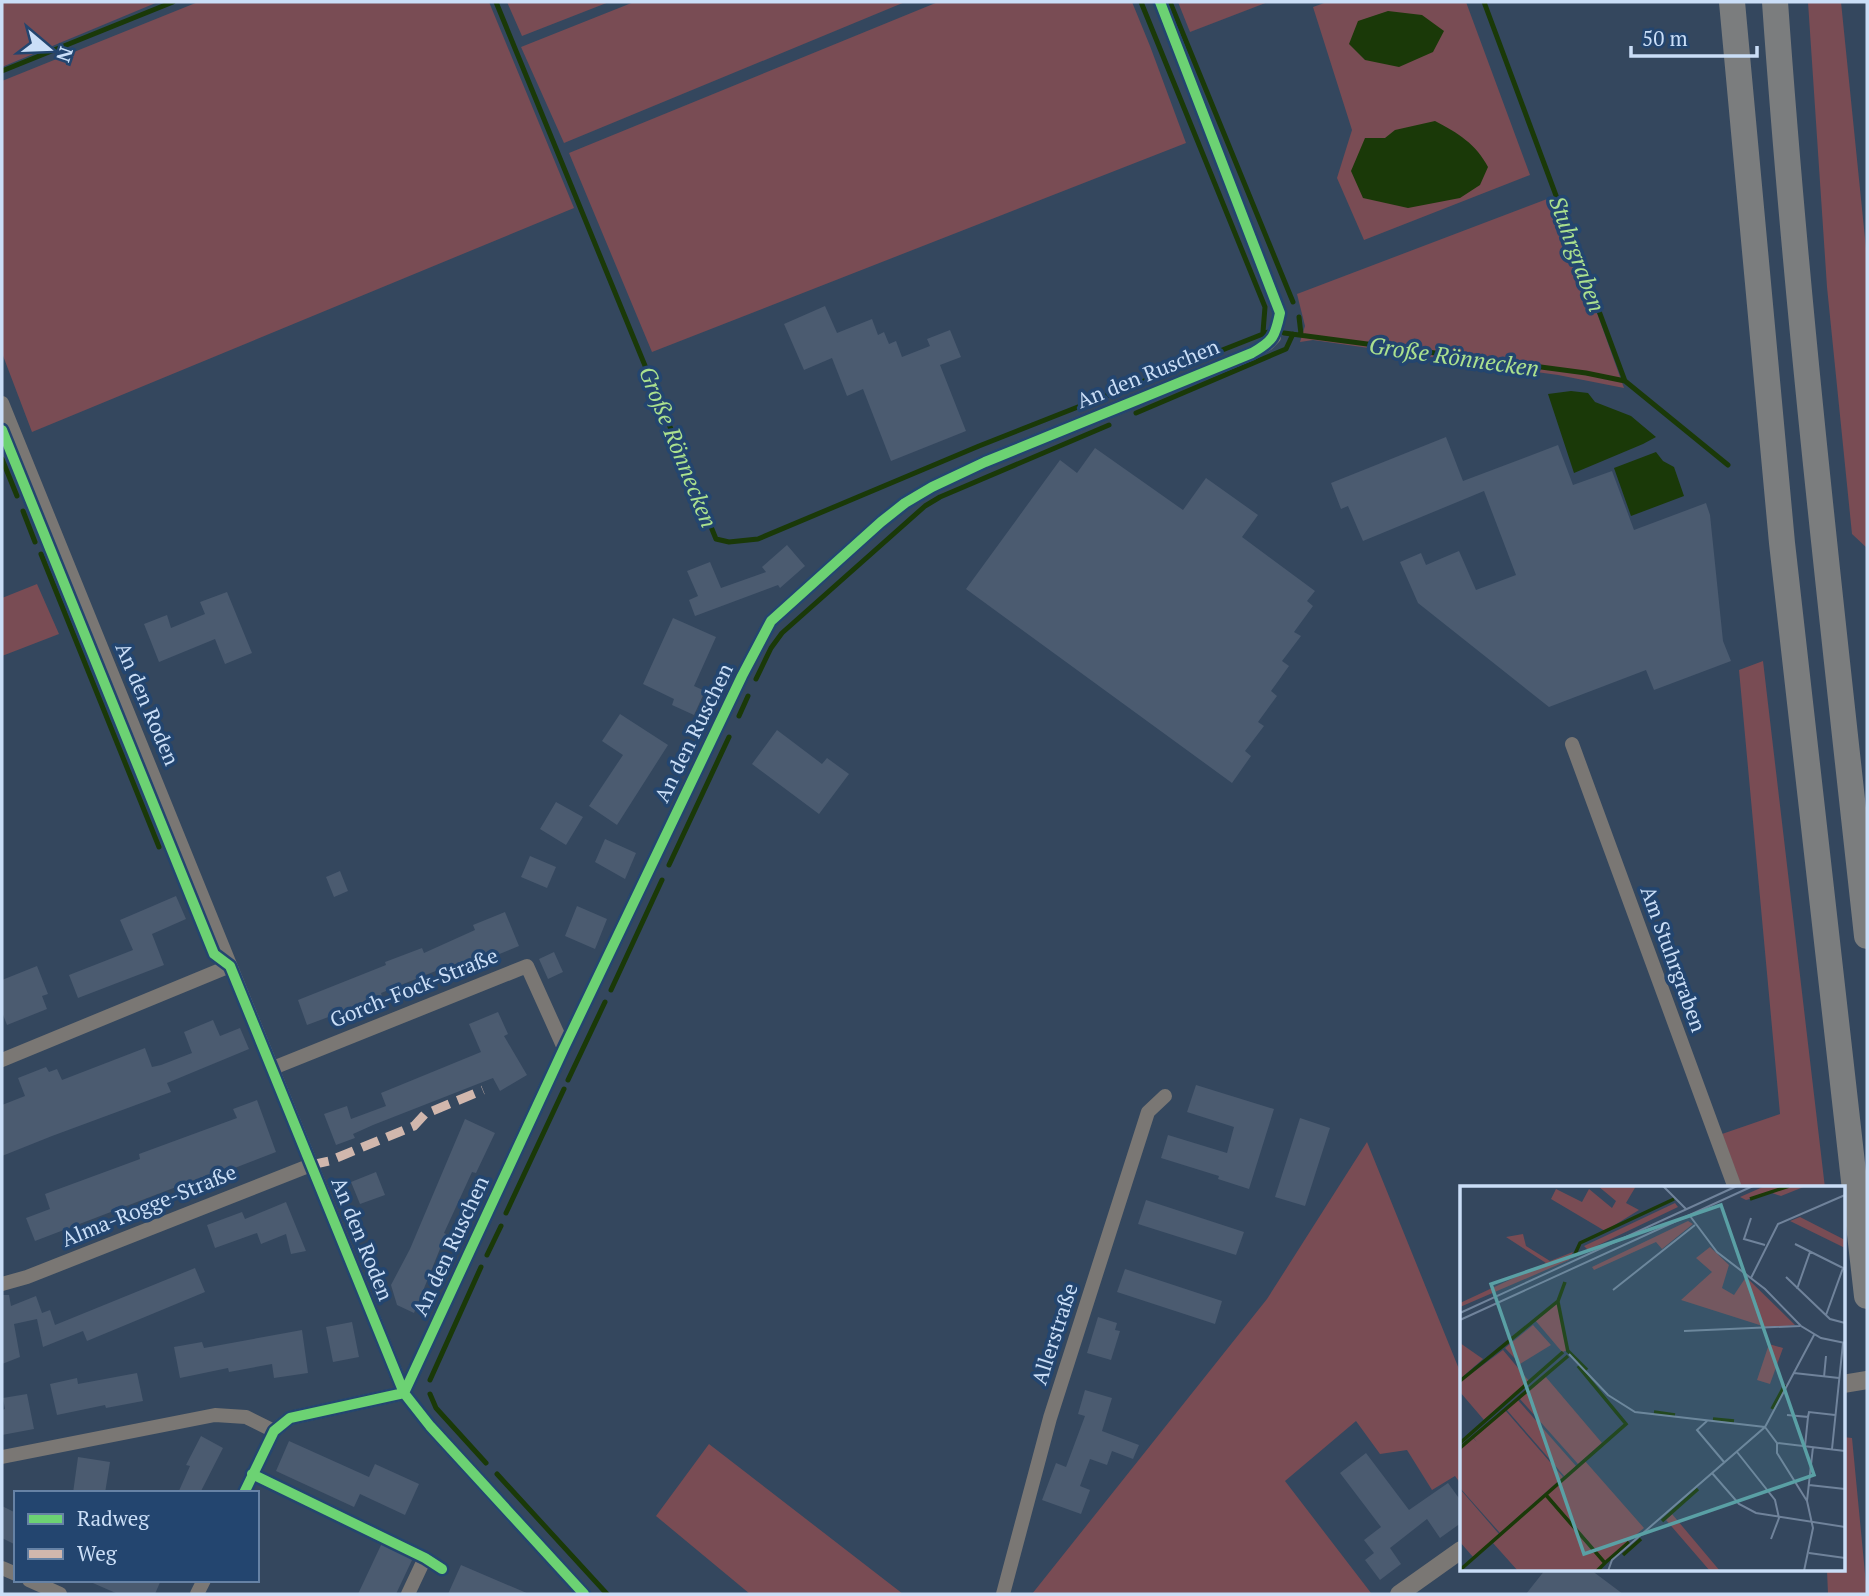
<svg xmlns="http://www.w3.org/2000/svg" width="1869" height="1596" viewBox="0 0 1869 1596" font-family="'PT Serif',serif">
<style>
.green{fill:#794c54}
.water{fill:#1a3908}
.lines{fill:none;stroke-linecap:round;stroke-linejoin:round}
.stream{stroke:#1a3908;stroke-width:5}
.building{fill:#4b5b70}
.minor{stroke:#7a7774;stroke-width:14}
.tertiary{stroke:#7a7774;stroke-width:18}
.motorway{stroke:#7b7d7e;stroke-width:26}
.quiet{stroke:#d1b7ad;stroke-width:9;stroke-dasharray:18 9;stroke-linecap:butt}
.cycleway-casing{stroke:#23456f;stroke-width:15}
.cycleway{stroke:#6cd273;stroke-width:10}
.labels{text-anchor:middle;stroke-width:7;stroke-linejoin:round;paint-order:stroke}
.street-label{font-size:21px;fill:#cadef7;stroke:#23456f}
.water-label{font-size:23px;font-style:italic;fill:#abe18e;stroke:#23456f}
.inset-river{fill:none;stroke:#1a3908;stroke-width:3.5}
.inset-road{fill:none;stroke:#70839b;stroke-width:2}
.view{fill:#5aa0a5;fill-opacity:0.15;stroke:#5aa0a5;stroke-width:3.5}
.inset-edge{fill:none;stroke:#cadef7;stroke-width:3.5}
</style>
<rect width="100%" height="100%" fill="#34475e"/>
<path class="green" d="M2,2H158L2,67Z
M198,2H489L574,208L32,432L2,353V81Z
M507,2H609L522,36Z
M634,2H905L564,143L521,47Z
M938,2H1132L1150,46L1186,143L652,352L569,153Z
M1178,2H1268L1190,32Z
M1327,2H1466L1530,175L1364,240L1337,178L1352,130L1313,7Z
M1808,2H1841L1867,258V548L1852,534L1827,287Z
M1555,196L1624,388L1558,375L1313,340L1300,342L1305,326L1297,294Z
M37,584L59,634L2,656V598Z
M1763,661L1825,1188H1742L1722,1134L1780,1114L1739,670Z
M1367,1142L1461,1374V1484L1455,1476L1432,1490L1407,1450L1380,1454L1356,1421L1285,1481L1371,1593L1369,1594H1032L1267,1299Z
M1843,1437L1852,1438L1867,1594H1828L1827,1570H1843Z
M709,1444L903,1594H750L656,1516Z"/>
<path class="water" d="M1388,11L1422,15L1444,31L1433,52L1399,67L1365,60L1349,44L1358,21Z
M1435,121C1458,133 1476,144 1488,167L1480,185L1460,198L1408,208L1363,198L1351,171L1365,138H1385L1395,130Z
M1571,391L1588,393L1595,402L1631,416L1656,437L1643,444L1574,473L1548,394Z
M1656,452L1663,461L1674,467L1684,496L1631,516L1614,468Z"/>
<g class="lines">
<path class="stream" d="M496,2L716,539L729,542L758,539L979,446L1268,332
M1141,2L1265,307L1263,332
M1170,2L1293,302
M1484,2L1625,381L1728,465
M2,71L173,2
M1299,317L1301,334
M1284,333L1586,373L1625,381
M1136,413L1286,349L1293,334
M2,459L17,496
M23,511L35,542
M41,554L159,847
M756,679L771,648L782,633L925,506L940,497L1109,425
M739,716L748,696
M669,865L729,737
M611,990L662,880
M568,1080L605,1002
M506,1213L564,1089
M487,1255L501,1226
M430,1380L481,1267
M430,1394L436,1408L486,1463
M497,1474L607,1594"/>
</g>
<path class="building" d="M825,306L837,333L872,319L878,335L884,332L889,344L896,341L902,357L930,346L927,339L950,330L961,357L940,365L966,431L891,461L863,389L847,396L832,358L804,370L784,324Z
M1446,437L1463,481L1558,445L1573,485L1612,471L1634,530L1706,503L1710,515L1723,641L1731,661L1654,690L1646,670L1549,707L1418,603L1400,562L1421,553L1426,565L1459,551L1476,590L1516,575L1484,491L1363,541L1348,506L1341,509L1331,483Z
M1095,448L1183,510L1206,478L1258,515L1242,537L1315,591L1307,601L1313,606L1294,632L1301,636L1282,661L1289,666L1271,691L1277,696L1258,722L1264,726L1245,751L1251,756L1232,783L966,589L1060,460L1077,473Z
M787,545L805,566L780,588L778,585L695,616L689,600L698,596L687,571L710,562L721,588L766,572L762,567Z
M227,592L252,653L225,664L215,639L159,662L144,624L167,615L171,628L205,614L200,602Z
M673,618L716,637L694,686L705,691L694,715L672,705L674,699L643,684Z
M620,714L668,745L617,825L589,806L623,755L602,741Z
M777,730L822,764L827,758L849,774L819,814L752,764Z
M556,802L583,817L566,845L540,829Z
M605,839L636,853L625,879L595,862Z
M530,856L556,867L547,888L521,877Z
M340,871L348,891L334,897L326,877Z
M176,896L186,919L152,934L164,965L78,998L69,975L133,950L120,920Z
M577,906L607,919L595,949L565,936Z
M505,912L519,946L487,959L485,955L449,970L448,966L381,993L382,997L307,1025L298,1000L386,965L385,962L422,948L424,953L475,930L473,925Z
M554,952L563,972L548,979L539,959Z
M37,966L48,994L42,996L47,1009L7,1025L2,1012V980Z
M498,1012L508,1034L504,1036L527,1075L500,1091L493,1078L373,1125L353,1134L355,1138L336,1145L324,1114L347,1106L351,1119L386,1106L381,1093L481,1052L469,1024Z
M213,1020L220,1036L240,1028L249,1049L167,1083L171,1092L52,1136L2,1156V1105L25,1096L18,1078L46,1067L49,1072L57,1069L62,1080L145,1048L152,1067L161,1065L192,1053L184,1032Z
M1196,1085L1274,1109L1249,1189L1218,1179L1219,1176L1161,1158L1168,1135L1227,1153L1234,1127L1187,1112Z
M257,1100L276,1152L232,1169L231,1166L35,1241L26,1218L50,1209L45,1194L140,1159L139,1154L237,1118L233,1109Z
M1300,1118L1330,1128L1305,1206L1275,1197Z
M465,1119L495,1133L476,1173L472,1172L444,1233L446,1234L414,1313L397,1305L391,1285L410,1249Z
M376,1172L385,1195L360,1204L351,1182Z
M1146,1200L1244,1232L1236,1255L1138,1224Z
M286,1202L306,1251L291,1254L286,1234L261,1244L257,1233L215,1248L207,1225L242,1212L245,1219Z
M195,1268L205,1292L87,1341L83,1331L43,1347L37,1319L14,1324L20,1357L2,1364V1295H9L11,1306L36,1296L42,1313L50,1310L55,1325Z
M1125,1269L1222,1301L1215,1324L1117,1292Z
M1098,1317L1117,1323L1115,1330L1120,1331L1111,1360L1087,1353Z
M352,1322L359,1357L333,1362L326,1327Z
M302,1330L308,1373L274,1378L272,1364L229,1372L228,1368L180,1378L174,1347L202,1342L204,1348Z
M137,1373L143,1401L106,1408L105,1405L57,1415L50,1384L77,1378L78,1384Z
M1085,1390L1112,1398L1102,1431L1139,1445L1133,1459L1112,1451L1107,1465L1090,1459L1080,1486L1090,1490L1081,1514L1042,1500L1056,1463L1066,1467L1085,1416L1078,1414Z
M27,1394L34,1429L2,1435V1410L5,1409L3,1398Z
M201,1436L223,1448L200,1493H178L190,1466L186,1465Z
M289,1441L369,1477L375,1464L419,1484L405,1515L360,1494L354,1507L276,1471Z
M1366,1453L1409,1510L1448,1483L1461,1501V1523L1440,1538L1427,1519L1390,1548L1401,1564L1380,1580L1365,1560L1374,1553L1364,1540L1381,1527L1340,1473Z
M78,1457L110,1462L105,1493H73Z
M2,1506L16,1513V1545L2,1538Z
M382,1543L413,1558L396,1594H358Z
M461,1565L529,1594H448Z
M1545,1570H1591L1623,1594H1526Z
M86,1580H161L155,1594H118Z"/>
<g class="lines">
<path class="minor" d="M2,403L404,1393L430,1426L584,1594
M1572,744L1735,1188
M2,1060L230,966
M273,1068L527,966L564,1048
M2,1284L27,1277L311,1165
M404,1393L564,1048L742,676L771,621L881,522L905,503L932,487L985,462L1252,353L1267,344L1274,337
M2,1457L215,1415L246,1417L274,1431
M244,1493L274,1431L290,1418L404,1393
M2,1568L16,1574
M29,1580L60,1594
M197,1594L204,1580
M408,1594L425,1558
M1003,1594L1050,1418L1148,1112L1165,1096"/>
<path class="tertiary" d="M1843,1384L1867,1380
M1399,1594L1461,1550"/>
<path class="motorway" d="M1732,2L1782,543L1867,1296
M1775,2C1797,314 1833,625 1867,936"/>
<path class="quiet" d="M311,1165L329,1161L414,1126L425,1114L483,1090"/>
<g class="cycleway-casing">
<path id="cycleway" d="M2,430L214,954L230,966L404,1393L430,1426L584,1594
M404,1393L564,1048L742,676L771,621L881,522L905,503L932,487L985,462L1252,353C1273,341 1275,337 1280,313L1160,2
M252,1474L425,1558L442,1569
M244,1493L274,1431L290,1418L404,1393"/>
</g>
<use href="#cycleway" class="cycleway"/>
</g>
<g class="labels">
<g class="street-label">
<text transform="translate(1148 374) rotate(-22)" y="7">An den Ruschen</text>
<text transform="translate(147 704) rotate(67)" y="7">An den Roden</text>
<text transform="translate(694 733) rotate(-64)" y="7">An den Ruschen</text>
<text transform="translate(1673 959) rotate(70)" y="7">Am Stuhrgraben</text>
<text transform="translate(414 988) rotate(-22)" y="7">Gorch-Fock-Straße</text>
<text transform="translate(149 1206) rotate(-22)" y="7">Alma-Rogge-Straße</text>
<text transform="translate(362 1239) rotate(68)" y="7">An den Roden</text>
<text transform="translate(451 1246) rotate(-65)" y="7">An den Ruschen</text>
<text transform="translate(1055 1334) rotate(-72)" y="7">Allerstraße</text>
</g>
<g class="water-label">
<text transform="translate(1577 254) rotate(70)" y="8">Stuhrgraben</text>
<text transform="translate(1454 357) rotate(8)" y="8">Große Rönnecken</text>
<text transform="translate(678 447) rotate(68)" y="8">Große Rönnecken</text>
</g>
</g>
<g transform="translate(1460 1186)">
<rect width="385" height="385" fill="#34475e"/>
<path d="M138,0H176L166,17L179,24L145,45L91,13L96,3L122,16L129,3L152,22L156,15ZM305,0H346L321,10L312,7L286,14L280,11ZM215,17L218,21L128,64L124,60ZM340,31L385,54V62L330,35ZM228,35L233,38L202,63L196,56L134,84L132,81ZM63,48L66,60L90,75L113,66L109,74L0,121V117L86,77L46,51ZM250,61L269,79L262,102L274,109L286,91L335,139L309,142L221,114L252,86L236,72ZM99,114L108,164L102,166L75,134ZM73,139L91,159L60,178L45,162ZM0,157L23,173L0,193ZM309,158L323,162L310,198L297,194ZM43,164L69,195L24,234L0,206V196ZM85,190L142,257L118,278L59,212ZM57,213L116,280L105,291L46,223ZM45,224L103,291L40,347L0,302V263L13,252L17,256L13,251ZM125,275L184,342L145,375L87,308ZM0,303L39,348L13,371L0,356ZM85,310L144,377L135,385H58L33,357ZM212,328L260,385H250L206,334Z" fill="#794c54"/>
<path class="inset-river" d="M290,13L329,0M115,68L120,57L214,13M98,116L108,166M108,165L127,184M0,195L98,115L105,96M312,223L325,199M194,226L215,229M253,233L274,235M0,257L103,166M0,262L108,170M86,309L145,377L137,385M202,335L238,303M163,369L181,353M146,376L169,356M0,384L166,238L118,180"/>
<path class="inset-road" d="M203,0L226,23M230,30L257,66L305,103L341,140L361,152L385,157M291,32L284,53L305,59M335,58L385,83M326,91L370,133L385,137M291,92L318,38L385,9M337,103L350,66M153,104L235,39M0,127L277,0M366,129L383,82M0,134L293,0M224,145L340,140M109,168L148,209L175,226L305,241M334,187L379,192M364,191L366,170M327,229L348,231L345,260M348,231L349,226L375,229M247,235L237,244L264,276M305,241L317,257L385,265M317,257V267L347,315M372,263L383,157M277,266L315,314L319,332L311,353M252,287L279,318L296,327L385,341M349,299L385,303M349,367L385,372M148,385L152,374L305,241L354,149M344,385L353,342L347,315L353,261"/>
<path class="view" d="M261,19L354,289L124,368L31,98Z"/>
<rect width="385" height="385" class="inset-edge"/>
</g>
<rect width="1869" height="1596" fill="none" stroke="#cadef7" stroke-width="7"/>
<rect x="14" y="1491" width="245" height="91" fill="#23456f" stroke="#6682a5" stroke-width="2"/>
<rect x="28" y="1514" width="35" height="10" fill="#6cd273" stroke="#6682a5" stroke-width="2"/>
<text x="77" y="1526" font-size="21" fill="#cadef7">Radweg</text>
<rect x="28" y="1549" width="35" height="10" fill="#d1b7ad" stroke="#6682a5" stroke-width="2"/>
<text x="77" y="1561" font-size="21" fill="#cadef7">Weg</text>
<g transform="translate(49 49) rotate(109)" stroke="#23456f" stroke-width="5" paint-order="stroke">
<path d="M0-5L12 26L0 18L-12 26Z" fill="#cadef7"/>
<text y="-10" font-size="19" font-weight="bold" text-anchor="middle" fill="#cadef7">N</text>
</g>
<path d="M1631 46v10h126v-10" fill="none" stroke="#cadef7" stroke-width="3.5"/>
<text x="1642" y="46" font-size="21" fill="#cadef7" stroke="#23456f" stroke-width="5" paint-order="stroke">50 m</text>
</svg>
